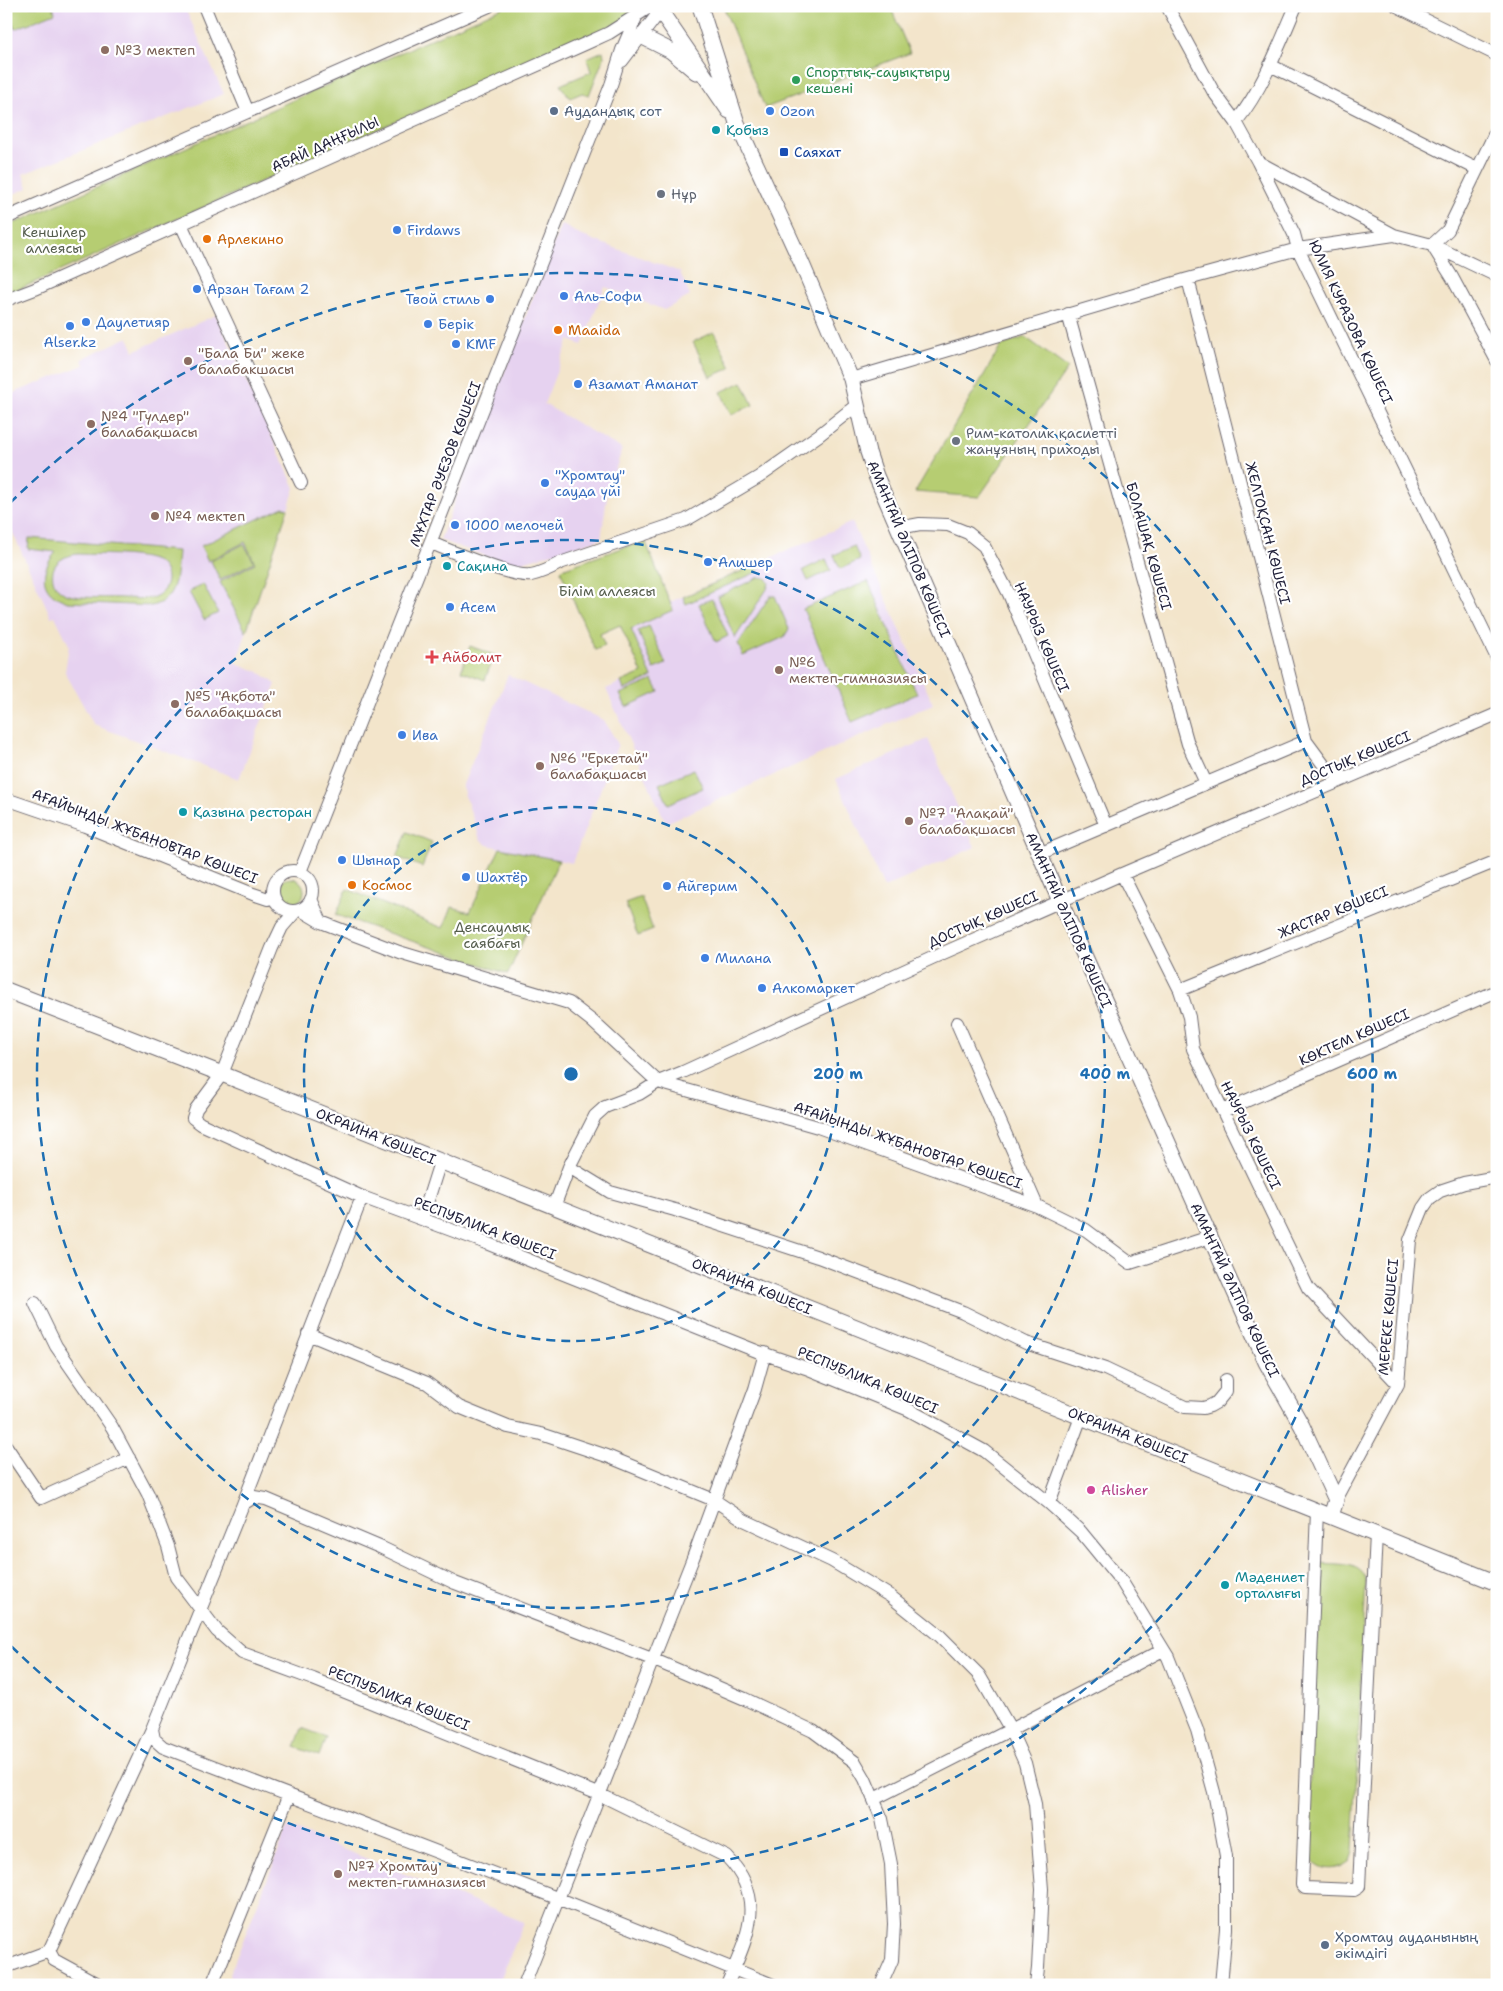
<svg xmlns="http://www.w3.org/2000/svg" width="1503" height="1991" viewBox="0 0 1503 1991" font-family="'Shantell Sans',sans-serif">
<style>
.built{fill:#e6d2f0}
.green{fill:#b6cd72;stroke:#6c7856;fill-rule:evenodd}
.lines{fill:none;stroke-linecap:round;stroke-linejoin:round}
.minor-casing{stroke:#6b666d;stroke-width:14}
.major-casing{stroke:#6b666d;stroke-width:17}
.minor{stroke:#fff;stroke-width:12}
.major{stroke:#fff;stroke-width:15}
.ring{fill:none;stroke:#1f6fb2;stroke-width:2.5;stroke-dasharray:9 6}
.education-dot{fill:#8d6e63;stroke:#fff;stroke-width:2}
.leisure-dot{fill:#2e9e5b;stroke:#fff;stroke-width:2}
.service-dot{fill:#5c6f8a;stroke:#fff;stroke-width:2}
.shop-dot{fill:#3f7fe0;stroke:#fff;stroke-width:2}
.culture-dot{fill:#0f9aa8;stroke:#fff;stroke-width:2}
.transit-dot{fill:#1a4fb4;stroke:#fff;stroke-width:2}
.worship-dot{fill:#6b7280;stroke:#fff;stroke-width:2}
.food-dot{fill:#e8710a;stroke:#fff;stroke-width:2}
.health-dot{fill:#e0444e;stroke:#fff;stroke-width:2}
.hotel-dot{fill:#d1479c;stroke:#fff;stroke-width:2}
.labels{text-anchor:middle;stroke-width:4.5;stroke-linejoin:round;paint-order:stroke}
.education-label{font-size:14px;fill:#785e54;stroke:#fff;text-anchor:start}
.leisure-label{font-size:14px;fill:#27864d;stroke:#fff;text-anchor:start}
.service-label{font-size:14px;fill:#4e5e75;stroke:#fff;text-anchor:start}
.shop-label{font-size:14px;fill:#366cbe;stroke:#fff;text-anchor:start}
.culture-label{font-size:14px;fill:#0d838f;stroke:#fff;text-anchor:start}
.street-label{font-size:14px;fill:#22223b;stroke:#fff}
.transit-label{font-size:14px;fill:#164399;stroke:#fff;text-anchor:start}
.worship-label{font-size:14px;fill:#5b616d;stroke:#fff;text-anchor:start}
.park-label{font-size:14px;fill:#565e4e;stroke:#fff}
.food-label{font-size:14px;fill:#c56008;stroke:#fff;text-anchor:start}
.health-label{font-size:14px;fill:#be3a42;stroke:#fff;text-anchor:start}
.hotel-label{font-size:14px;fill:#b23c85;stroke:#fff;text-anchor:start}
.centre{fill:#1f6fb2;stroke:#fff;stroke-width:2.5}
.ring-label{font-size:15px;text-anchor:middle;font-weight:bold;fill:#1f6fb2;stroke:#fff;stroke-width:4.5;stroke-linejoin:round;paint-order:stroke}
</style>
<rect width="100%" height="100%" fill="#fff"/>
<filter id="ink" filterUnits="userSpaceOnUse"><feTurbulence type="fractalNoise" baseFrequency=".02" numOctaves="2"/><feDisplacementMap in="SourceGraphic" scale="10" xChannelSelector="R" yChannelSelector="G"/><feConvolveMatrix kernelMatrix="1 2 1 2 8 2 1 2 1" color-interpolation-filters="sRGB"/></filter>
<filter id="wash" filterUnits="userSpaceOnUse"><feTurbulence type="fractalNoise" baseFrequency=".0096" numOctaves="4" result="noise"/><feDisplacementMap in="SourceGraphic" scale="20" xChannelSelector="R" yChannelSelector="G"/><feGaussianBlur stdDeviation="1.12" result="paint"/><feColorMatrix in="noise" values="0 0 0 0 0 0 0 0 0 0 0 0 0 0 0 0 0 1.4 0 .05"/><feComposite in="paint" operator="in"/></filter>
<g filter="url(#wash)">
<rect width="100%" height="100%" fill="#f3e5cb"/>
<path class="built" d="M6,6H184L224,94L23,174L28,188L6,197Z
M561,224L580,235L680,272L690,296L664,310L605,287L582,345L569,340L544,404L622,449L607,497L601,539L519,563L494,559L440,540Z
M216,315L295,488L236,663L259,672L276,684L239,779L94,725L65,672L69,645L55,616L51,617L6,518V396L84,365L82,359L128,337L134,351Z
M852,522L933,704L666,823L606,689L642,673L620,624Z
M508,675L604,720L618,744L572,863L487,845L480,839L462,787Z
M928,739L975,847L884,888L836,779Z
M288,1827L524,1922L498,1985H247L229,1976Z"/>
<path class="green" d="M20,6H53L55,13L15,29L8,11Z
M506,6H628L633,16L6,295V227Z
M723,6H890L910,53L765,108Z
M603,51L604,57L589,95L582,93L570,98L560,85L591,72L587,58Z
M714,332L731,368L710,377L693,342Z
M1025,337L1068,368L979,497L915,492L1001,346Z
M742,382L753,405L731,415L721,392Z
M283,507L288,509L246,632L220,582L255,563L245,542L208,561L201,546Z
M29,538L178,551C176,574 178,600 151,606L68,602C40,593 38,573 56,552L28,549ZM77,554C101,555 130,553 153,560C171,566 172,590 154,597C145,600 133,598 124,598C110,597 77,599 66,594C51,588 47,568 62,559C66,556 72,555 77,554Z
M645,540L673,610L631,629L652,677L624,690L621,682L642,673L620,625L600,634L605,646L595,650L561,572L562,569Z
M244,544L254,562L220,580L211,561Z
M854,546L860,560L840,569L834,555Z
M826,559L831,570L808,581L803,570Z
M760,563L761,566L757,572L686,604L683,597Z
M759,577L766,578L769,583L767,589L735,638L717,597Z
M868,581L917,694L852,722L803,609Z
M203,584L218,613L204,620L189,592Z
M770,596H775L789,629L784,637L743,656L738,644Z
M712,599L728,636L716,642L699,604Z
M649,626L666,664L654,669L638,631Z
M470,646L494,655L485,680L461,671Z
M653,680L659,692L626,707L620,694Z
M694,769L703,788L668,804L659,784Z
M407,832L432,842L422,867L397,857Z
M500,848L559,860L508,974L336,915L347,889L443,928L452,907L470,912Z
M278 891a13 13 0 1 1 26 0a13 13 0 1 1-26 0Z
M641,897L653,930L638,936L625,903Z
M1321,1563C1337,1565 1359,1561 1366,1579L1353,1852L1350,1861C1332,1875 1316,1869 1306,1851Z
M302,1728L326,1737L319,1756L295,1747Z"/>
</g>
<g filter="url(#ink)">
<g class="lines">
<g class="minor-casing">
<path id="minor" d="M204,6L248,112
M1167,6L1213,91L1236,122L1258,162L1294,234L1298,249L1497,658
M1397,6L1497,55
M622,61L664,6
M1270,65L1477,169
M1236,122C1263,88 1279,46 1296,6
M1258,162L1394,235
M6,218L489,6
M181,224L301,483
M1432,245L1448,230L1497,129
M1432,245L1452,277L1497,361
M1188,279L1306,741L1326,768L1345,778
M6,300L35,289L587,43L609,33L651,6
M1068,314L1188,744L1206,783
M851,379L1188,279L1298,249L1394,235L1432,245L1497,276
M899,528L920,524L948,525L968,533L984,546L1009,594L1106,826
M431,543C451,551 512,578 531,575C541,573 551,568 560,563L686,520L759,477L819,435L858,404
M6,799L85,826L253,894L268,899L273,897
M1039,854L1306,741
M273 891a20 20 0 1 1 40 0a20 20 0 1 1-40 0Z
M300,872L611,85L622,50L637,15L638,6
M1122,874L1180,990L1189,1017L1193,1049L1308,1288L1398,1384
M301,910L321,922L311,899
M296,911L282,927L272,948L222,1074L196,1109L193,1118L201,1124L362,1197L481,1241L759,1352L806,1368L909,1410L984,1451L1049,1503L1081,1532L1122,1582L1168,1657L1197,1730L1214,1792L1226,1856V1929L1221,1985
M321,922L399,952L569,1003L592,1021L658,1082L818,1127L1037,1206L1086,1230L1130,1263L1210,1237
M1180,990L1497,861
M957,1023L1037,1206
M1223,1111L1497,991
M569,1167L595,1116L605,1107L639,1094L658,1082L683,1072L932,958L1122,874L1497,714
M554,1207L569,1167L610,1192L675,1210L818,1257L963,1312L1026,1343L1105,1369L1185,1407L1203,1408L1210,1406L1217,1402L1226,1391V1380
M422,1219L440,1162
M35,1303L56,1346L112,1427L148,1494L168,1546L176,1577L217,1631L242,1653L313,1679L601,1795L727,1857C768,1900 747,1937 727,1985
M308,1334L427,1383L459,1407L508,1427L541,1434L607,1456L714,1500L744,1520L832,1561L890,1596L940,1636L979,1675L1008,1725L1025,1763L1035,1804L1042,1889L1038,1968L1036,1985
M6,1446L41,1498L129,1458
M1336,1500L1398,1384L1410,1240L1423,1208L1430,1198L1440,1191L1464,1183L1497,1177
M1049,1503L1081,1417
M243,1504L362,1197
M1317,1511L1302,1885L1305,1888L1354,1890L1359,1887L1376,1534
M874,1799L1010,1730L1163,1650
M6,1967L49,1951
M100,1985L54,1960L49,1951L152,1729
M212,1985L289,1795
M524,1985L693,1558L755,1389L765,1353
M773,1985L557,1898L163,1747L154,1739L152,1729L243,1504L254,1497L266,1499L382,1548L455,1583L652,1659L745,1699L813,1731L855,1762L865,1779L882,1819L891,1864L894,1924L892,1960L881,1985"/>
</g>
<g class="major-casing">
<path id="major" d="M657,6L729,111
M700,6L737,123L802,264L851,379L868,452L876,476L1060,901L1266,1362L1302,1426L1336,1500L1331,1516
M641,36L671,51L696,72
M6,990L222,1074L1497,1583"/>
</g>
<use href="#minor" class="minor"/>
<use href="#major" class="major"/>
</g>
</g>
<g class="ring">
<circle cx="571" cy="1074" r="267"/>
<circle cx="571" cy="1074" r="534"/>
<path d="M10 503A801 801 0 1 1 10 1645"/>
</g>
<g class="education-dot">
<circle cx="105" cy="50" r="5"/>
<circle cx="188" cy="361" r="5"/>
<circle cx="91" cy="424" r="5"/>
<circle cx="155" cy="516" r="5"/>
<circle cx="779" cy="670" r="5"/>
<circle cx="175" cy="704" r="5"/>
<circle cx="540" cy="766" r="5"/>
<circle cx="909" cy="821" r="5"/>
<circle cx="338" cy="1874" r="5"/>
</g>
<circle class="leisure-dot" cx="796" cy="80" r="5"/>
<g class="service-dot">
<circle cx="554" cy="111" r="5"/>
<circle cx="1325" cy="1945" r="5"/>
</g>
<g class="shop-dot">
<circle cx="770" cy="111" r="5"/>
<circle cx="397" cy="230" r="5"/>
<circle cx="197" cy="289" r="5"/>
<circle cx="564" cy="296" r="5"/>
<circle cx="490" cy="299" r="5"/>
<circle cx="86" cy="322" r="5"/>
<circle cx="428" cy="324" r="5"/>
<circle cx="70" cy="326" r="5"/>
<circle cx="456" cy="344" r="5"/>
<circle cx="578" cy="384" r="5"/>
<circle cx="545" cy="483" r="5"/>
<circle cx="455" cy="525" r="5"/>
<circle cx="708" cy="562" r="5"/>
<circle cx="450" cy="607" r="5"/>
<circle cx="402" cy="735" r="5"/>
<circle cx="342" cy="860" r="5"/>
<circle cx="466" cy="877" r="5"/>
<circle cx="667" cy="886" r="5"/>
<circle cx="705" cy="958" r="5"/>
<circle cx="762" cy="988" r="5"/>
</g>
<g class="culture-dot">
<circle cx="716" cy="130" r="5"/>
<circle cx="447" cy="566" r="5"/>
<circle cx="183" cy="812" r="5"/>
<circle cx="1225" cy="1585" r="5"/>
</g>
<rect class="transit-dot" x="779" y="147" width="10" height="10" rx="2.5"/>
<g class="worship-dot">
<circle cx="661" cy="194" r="5"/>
<circle cx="956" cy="441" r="5"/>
</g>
<g class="food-dot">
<circle cx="207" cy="239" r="5"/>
<circle cx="558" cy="330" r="5"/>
<circle cx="352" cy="885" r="5"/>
</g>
<path class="health-dot" d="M429.5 649.5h5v5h5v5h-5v5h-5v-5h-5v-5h5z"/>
<circle class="hotel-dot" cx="1091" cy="1490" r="5"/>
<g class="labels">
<g class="education-label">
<text x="115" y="55">№3 мектеп</text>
<text x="198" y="358">"Бала Би" жеке<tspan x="198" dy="16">балабакшасы</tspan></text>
<text x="101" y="421">№4 "Гүлдер"<tspan x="101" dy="16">балабақшасы</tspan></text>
<text x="165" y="521">№4 мектеп</text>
<text x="789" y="667">№6<tspan x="789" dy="16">мектеп-гимназиясы</tspan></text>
<text x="185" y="701">№5 "Ақбота"<tspan x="185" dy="16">балабақшасы</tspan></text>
<text x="550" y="763">№6 "Еркетай"<tspan x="550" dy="16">балабақшасы</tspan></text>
<text x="919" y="818">№7 "Алақай"<tspan x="919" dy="16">балабақшасы</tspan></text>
<text x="348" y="1871">№7 Хромтау<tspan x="348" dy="16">мектеп-гимназиясы</tspan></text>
</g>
<g class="leisure-label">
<text x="806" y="77">Спорттық-сауықтыру<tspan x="806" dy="16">кешені</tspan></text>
</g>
<g class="service-label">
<text x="564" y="116">Аудандық сот</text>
<text x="1335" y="1942">Хромтау ауданының<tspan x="1335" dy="16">әкімдігі</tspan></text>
</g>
<g class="shop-label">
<text x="780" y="116">Ozon</text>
<text x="407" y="235">Firdaws</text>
<text x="207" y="294">Арзан Тағам 2</text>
<text x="574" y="301">Аль-Софи</text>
<text x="480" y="304" text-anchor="end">Твой стиль</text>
<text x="96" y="327">Даулетияр</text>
<text x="438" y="329">Берік</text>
<text x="70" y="347" text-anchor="middle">Alser.kz</text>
<text x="466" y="349">KMF</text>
<text x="588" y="389">Азамат Аманат</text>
<text x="555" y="480">"Хромтау"<tspan x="555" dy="16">сауда үйі</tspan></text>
<text x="465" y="530">1000 мелочей</text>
<text x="718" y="567">Алишер</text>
<text x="460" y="612">Асем</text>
<text x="412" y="740">Ива</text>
<text x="352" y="865">Шынар</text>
<text x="476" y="882">Шахтёр</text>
<text x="677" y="891">Айгерим</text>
<text x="715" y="963">Милана</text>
<text x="772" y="993">Алкомаркет</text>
</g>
<g class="culture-label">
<text x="726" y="135">Қобыз</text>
<text x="457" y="571">Сақина</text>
<text x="193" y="817">Қазына ресторан</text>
<text x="1235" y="1582">Мәдениет<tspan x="1235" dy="16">орталығы</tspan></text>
</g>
<g class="street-label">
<text transform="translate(325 144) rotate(-24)" y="5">АБАЙ ДАҢҒЫЛЫ</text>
<text transform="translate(1351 322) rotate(65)" y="5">ЮЛИЯ КУРАЗОВА КӨШЕСІ</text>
<text transform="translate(445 464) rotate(-69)" y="5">МҰХТАР ӘУЕЗОВ КӨШЕСІ</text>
<text transform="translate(1268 533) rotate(76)" y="5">ЖЕЛТОҚСАН КӨШЕСІ</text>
<text transform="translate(1149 546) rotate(74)" y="5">БОЛАШАҚ КӨШЕСІ</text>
<text transform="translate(909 549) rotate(67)" y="5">АМАНТАЙ ӘЛІПОВ КӨШЕСІ</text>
<text transform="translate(1042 637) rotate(67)" y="5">НАУРЫЗ КӨШЕСІ</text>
<text transform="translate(1355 758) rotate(-23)" y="5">ДОСТЫҚ КӨШЕСІ</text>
<text transform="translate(145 836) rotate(21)" y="5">АҒАЙЫНДЫ ЖҰБАНОВТАР КӨШЕСІ</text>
<text transform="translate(1333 912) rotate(-22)" y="5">ЖАСТАР КӨШЕСІ</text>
<text transform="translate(983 919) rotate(-24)" y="5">ДОСТЫҚ КӨШЕСІ</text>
<text transform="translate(1069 920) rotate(66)" y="5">АМАНТАЙ ӘЛІПОВ КӨШЕСІ</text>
<text transform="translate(1354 1037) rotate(-24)" y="5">КӨКТЕМ КӨШЕСІ</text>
<text transform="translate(1251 1135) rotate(64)" y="5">НАУРЫЗ КӨШЕСІ</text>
<text transform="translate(376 1136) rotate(22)" y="5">ОКРАИНА КӨШЕСІ</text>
<text transform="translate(908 1145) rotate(19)" y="5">АҒАЙЫНДЫ ЖҰБАНОВТАР КӨШЕСІ</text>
<text transform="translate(485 1228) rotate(21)" y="5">РЕСПУБЛИКА КӨШЕСІ</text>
<text transform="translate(752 1286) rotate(22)" y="5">ОКРАИНА КӨШЕСІ</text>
<text transform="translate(1235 1290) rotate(65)" y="5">АМАНТАЙ ӘЛІПОВ КӨШЕСІ</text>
<text transform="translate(1388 1317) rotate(-85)" y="5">МЕРЕКЕ КӨШЕСІ</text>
<text transform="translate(868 1380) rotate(23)" y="5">РЕСПУБЛИКА КӨШЕСІ</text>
<text transform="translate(1128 1435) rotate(22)" y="5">ОКРАИНА КӨШЕСІ</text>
<text transform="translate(399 1698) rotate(22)" y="5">РЕСПУБЛИКА КӨШЕСІ</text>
</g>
<g class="transit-label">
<text x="794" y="157">Саяхат</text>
</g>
<g class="worship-label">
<text x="671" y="199">Нұр</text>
<text x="966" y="438">Рим-католик қасиетті<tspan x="966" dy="16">жанұяның приходы</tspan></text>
</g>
<g class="park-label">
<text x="54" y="237">Кеншілер<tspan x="54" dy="16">аллеясы</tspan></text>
<text x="607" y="596">Білім аллеясы</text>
<text x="492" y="932">Денсаулық<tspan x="492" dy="16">саябағы</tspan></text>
</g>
<g class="food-label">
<text x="217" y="244">Арлекино</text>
<text x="568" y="335">Maaida</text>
<text x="362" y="890">Космос</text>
</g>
<g class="health-label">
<text x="442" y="662">Айболит</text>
</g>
<g class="hotel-label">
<text x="1101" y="1495">Alisher</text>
</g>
</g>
<circle cx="571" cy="1074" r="8" class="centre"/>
<g class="ring-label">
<text x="838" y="1079">200 m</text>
<text x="1105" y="1079">400 m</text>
<text x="1372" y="1079">600 m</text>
</g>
<rect width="1503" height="1991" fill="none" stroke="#fff" stroke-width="25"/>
</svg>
